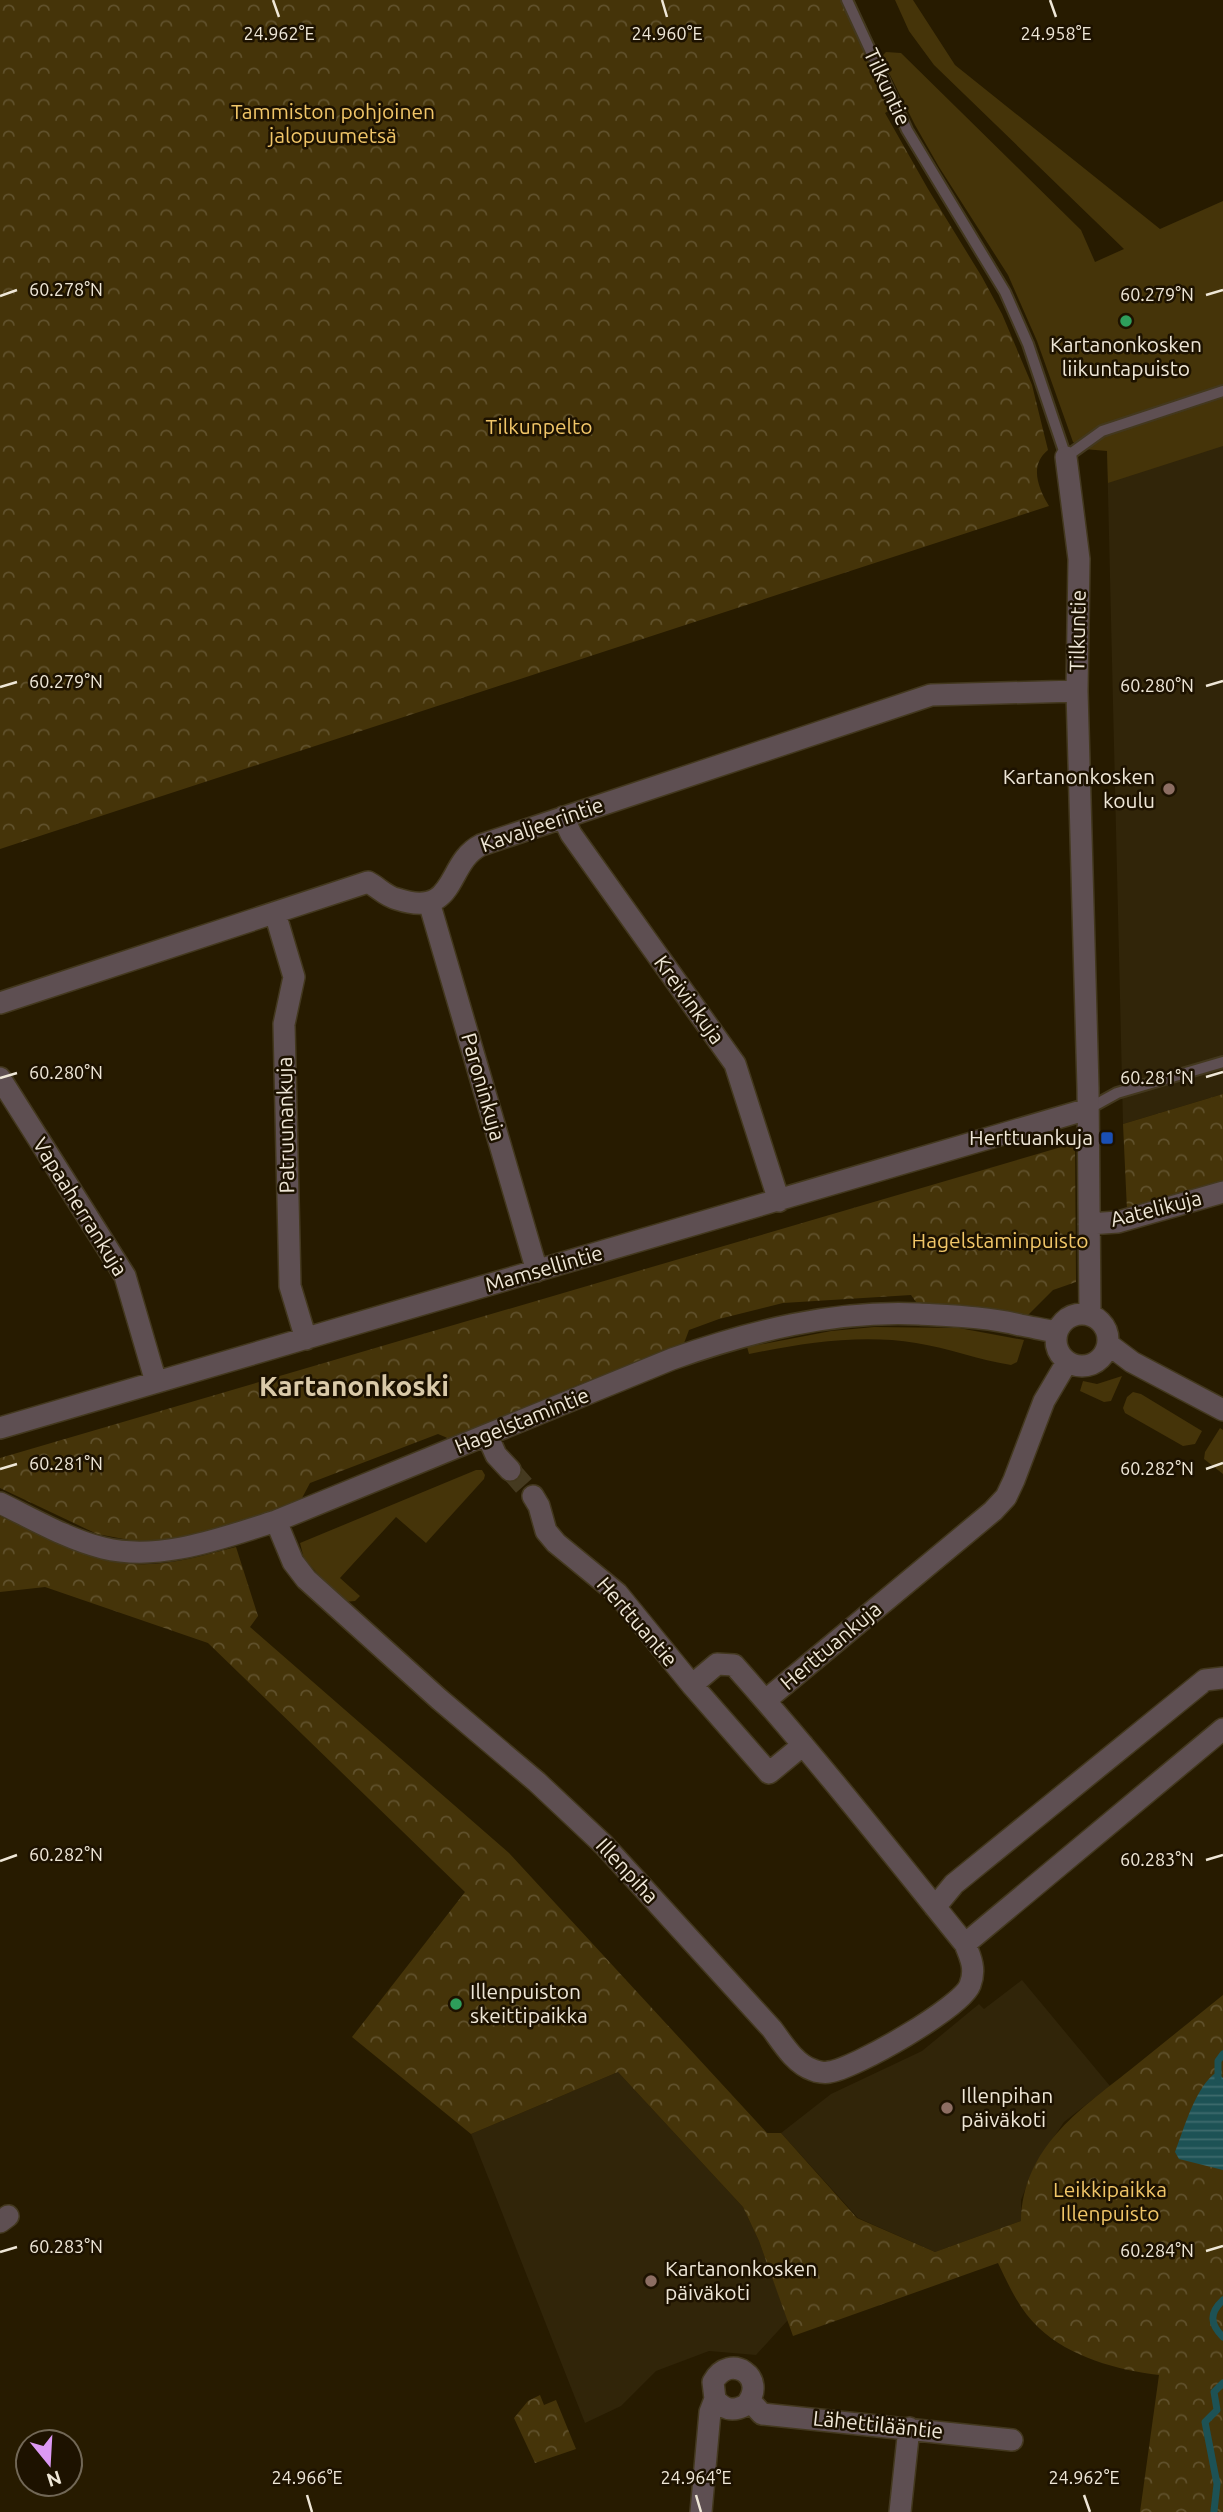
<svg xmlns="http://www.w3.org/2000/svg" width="1223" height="2512" viewBox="0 0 1223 2512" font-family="Ubuntu,sans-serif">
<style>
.built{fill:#312509}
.green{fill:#453409}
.park{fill:url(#park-crowns)}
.water{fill:url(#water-rules)}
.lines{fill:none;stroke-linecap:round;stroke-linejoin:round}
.stream{stroke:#1d5255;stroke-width:7}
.street-tunnel{stroke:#453a20;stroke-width:21;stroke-dasharray:21 10;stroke-linecap:butt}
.lane-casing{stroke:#43381e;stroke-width:14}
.street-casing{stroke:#43381e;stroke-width:24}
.lane{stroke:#5e4f52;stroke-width:10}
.street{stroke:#5e4f52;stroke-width:21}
.ticks{fill:none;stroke:#efe7d7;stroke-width:2.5}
.leisure-dot{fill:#2e9e5b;stroke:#1d1200;stroke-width:2.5}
.education-dot{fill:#8d6e63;stroke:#1d1200;stroke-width:2.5}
.transit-dot{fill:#1a4fb4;stroke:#1d1200;stroke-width:2.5}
.labels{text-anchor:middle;stroke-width:5;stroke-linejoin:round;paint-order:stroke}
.street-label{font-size:21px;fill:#efe7d7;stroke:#1d1200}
.park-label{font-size:21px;fill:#f1c668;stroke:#1d1200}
.poi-label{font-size:21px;fill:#efe7d7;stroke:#1d1200;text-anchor:start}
.district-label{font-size:28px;font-weight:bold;fill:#dacaa9;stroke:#1d1200}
.ticks-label{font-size:18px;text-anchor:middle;fill:#efe7d7;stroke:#1d1200;stroke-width:5;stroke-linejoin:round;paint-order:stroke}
</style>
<defs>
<pattern id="park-crowns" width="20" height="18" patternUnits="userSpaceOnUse" patternTransform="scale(1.75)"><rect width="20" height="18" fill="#453409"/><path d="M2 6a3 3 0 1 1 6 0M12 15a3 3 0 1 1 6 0" fill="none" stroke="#60512c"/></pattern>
<pattern id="water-rules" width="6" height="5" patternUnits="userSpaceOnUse" patternTransform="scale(1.75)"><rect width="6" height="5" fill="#1d5255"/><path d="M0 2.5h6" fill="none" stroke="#3e6b6d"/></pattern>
</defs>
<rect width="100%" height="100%" fill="#271b00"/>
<path class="built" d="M1223,412V1094L1123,1124L1107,451Z
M1022,1980L1110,2086L1064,2122L1035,2165L1021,2200V2221L935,2252L858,2218L781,2133L831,2094L922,2051L979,2004L984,2009Z
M618,2072L743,2207L759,2241L788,2320L756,2355L709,2351L656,2371L621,2406L585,2423L471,2134Z"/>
<path class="green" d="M895,0H913L955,65L1160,229L1223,201V446L1108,483L1107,451L1084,449L1073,442L1037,341L1008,275L939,167L915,125L881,57L886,52L901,53L1081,230L1095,262L1124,249L934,65L909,31Z
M874,1327L959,1328L1024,1340L1017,1362L1011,1365C979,1360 948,1348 916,1343C860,1334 804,1343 749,1354L747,1347L831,1331Z
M1122,1376L1111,1401L1104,1402L1080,1391L1083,1381L1097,1384Z
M1133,1392L1141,1394L1202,1431L1195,1444L1183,1446L1125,1413L1123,1408L1127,1397Z
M1220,1428L1223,1430V1474L1204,1459L1205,1452Z
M476,1470H482L485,1475L484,1479L426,1543L396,1517L340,1578L360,1596L355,1601L344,1602L304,1559L300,1543Z"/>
<path class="park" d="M0,0H849L895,107L885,113L928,189L982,277L1002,314L1032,385L1048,450C1029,465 1038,488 1049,506L0,849Z
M1223,1094V1182L1127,1210L1123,1124Z
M1075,1143L1076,1282L1053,1290L1028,1315L919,1306L911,1295L783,1303L719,1319L689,1330L683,1346L580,1384L450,1439L438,1434L310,1483L302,1498L274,1510L183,1538L140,1542L97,1534L0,1488V1458Z
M0,1516C43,1535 88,1561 136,1564C169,1566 204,1555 236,1547L258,1616L250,1627L509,1853L767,2133H781L857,2218L935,2252L1021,2221C1023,2148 1078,2111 1130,2070C1161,2045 1192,2020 1223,1995V2512H1140L1159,2375C1117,2370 1070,2357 1039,2328C1020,2311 1009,2286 998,2263L793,2336L759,2241L743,2207L618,2072L471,2134L352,2037L465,1892L208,1643L45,1587L0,1592Z
M540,2395L544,2405L556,2400L576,2449L535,2463L514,2418L528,2401Z"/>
<path class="water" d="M1217,2072L1223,2078V2170L1179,2159L1175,2152C1184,2129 1196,2085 1217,2072Z"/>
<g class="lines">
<path class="stream" d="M1218,2080V2061L1223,2054
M1223,2300C1209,2313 1210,2324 1223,2337
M1214,2511L1217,2484L1205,2422L1217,2410L1214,2392L1223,2383"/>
<path class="street-tunnel" d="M510,1470L533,1496"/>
<g class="lane-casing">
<path id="lane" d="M847,0L907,130L1005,292L1028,344L1066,457L1102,431L1223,391
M1088,1109L1117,1093L1223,1062"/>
</g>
<g class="street-casing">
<path id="street" d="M1066,457L1079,559L1077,691L1088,1088L1090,1315
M563,817L571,834L735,1064L779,1201
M429,902L537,1271
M275,913L294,977L284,1024L290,1286L306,1339
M0,1003L368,882C378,887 385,896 397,899C458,919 445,863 481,845L931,695L1077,691
M0,1078L125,1276L156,1382
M1089,1224L1118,1222L1223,1192
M1056 1340a26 26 0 1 1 52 0a26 26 0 1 1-52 0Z
M1108,1344L1132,1362L1223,1410
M0,1428L1088,1109
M487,1435L496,1455L510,1470
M533,1496L539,1506L546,1531L556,1543L617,1593L692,1685
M0,1503C33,1519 67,1539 103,1548C160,1562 222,1538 276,1521L672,1359C751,1331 834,1310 919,1314C952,1316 988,1317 1020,1325C1032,1327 1044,1330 1057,1332
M276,1521L293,1562L306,1579L439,1699L537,1782L604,1845L772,2029C783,2044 795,2064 813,2070C817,2072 825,2073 829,2072C854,2069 962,2007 970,1985C976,1970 971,1958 965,1944C889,1850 814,1755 734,1665L717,1664L692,1685L769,1773L803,1745
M766,1700L993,1511L1006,1497L1014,1480L1044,1401L1067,1362
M935,1907L954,1884L1205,1680L1223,1678
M965,1944L1223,1729
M0,2222L8,2216
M750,2401L762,2414L1012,2440
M701,2512L710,2412L715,2399L713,2382C730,2351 769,2378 746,2405C733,2412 724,2410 715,2399
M900,2512L909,2428"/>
</g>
<use href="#lane" class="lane"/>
<use href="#street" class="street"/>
</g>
<path class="ticks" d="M273,0L279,17M662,0L667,17M1050,0L1056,17M1206,295L1223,290M0,296L17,290M1206,686L1223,681M0,687L17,682M1206,1077L1223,1072M0,1078L17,1073M0,1469L17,1464M1206,1469L1223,1463M1206,1860L1223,1855M0,1861L17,1855M1206,2251L1223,2246M0,2252L17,2247M307,2495L312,2512M696,2495L701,2512M1084,2495L1090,2512"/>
<g class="leisure-dot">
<circle cx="1126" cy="321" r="7"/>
<circle cx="456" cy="2004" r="7"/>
</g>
<g class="education-dot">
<circle cx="1169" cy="789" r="7"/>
<circle cx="947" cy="2108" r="7"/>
<circle cx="651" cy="2281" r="7"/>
</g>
<rect class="transit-dot" x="1100" y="1131" width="14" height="14" rx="3.5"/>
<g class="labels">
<g class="street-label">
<text transform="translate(887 87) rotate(65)" y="7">Tilkuntie</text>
<text transform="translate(1078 631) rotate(-89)" y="7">Tilkuntie</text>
<text transform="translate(542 825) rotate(-19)" y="7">Kavaljeerintie</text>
<text transform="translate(689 1000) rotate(54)" y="7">Kreivinkuja</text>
<text transform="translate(483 1087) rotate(74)" y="7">Paroninkuja</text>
<text transform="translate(286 1125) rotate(-91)" y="7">Patruunankuja</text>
<text transform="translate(80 1207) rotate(58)" y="7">Vapaaherrankuja</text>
<text transform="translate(1156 1209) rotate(-14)" y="7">Aatelikuja</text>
<text transform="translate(544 1269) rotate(-16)" y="7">Mamsellintie</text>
<text transform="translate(522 1421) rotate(-22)" y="7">Hagelstamintie</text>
<text transform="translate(637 1622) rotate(49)" y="7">Herttuantie</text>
<text transform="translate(831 1646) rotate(-40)" y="7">Herttuankuja</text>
<text transform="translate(627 1871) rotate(47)" y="7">Illenpiha</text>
<text transform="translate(878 2425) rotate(6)" y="7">Lähettilääntie</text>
</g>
<g class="park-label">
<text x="333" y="119">Tammiston pohjoinen<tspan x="333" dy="24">jalopuumetsä</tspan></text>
<text x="539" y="434">Tilkunpelto</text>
<text x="1000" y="1248">Hagelstaminpuisto</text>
<text x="1110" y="2197">Leikkipaikka<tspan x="1110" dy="24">Illenpuisto</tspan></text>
</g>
<g class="poi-label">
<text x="1126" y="352" text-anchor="middle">Kartanonkosken<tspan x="1126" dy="24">liikuntapuisto</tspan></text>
<text x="1155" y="784" text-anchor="end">Kartanonkosken<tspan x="1155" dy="24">koulu</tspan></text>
<text x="1093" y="1145" text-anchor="end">Herttuankuja</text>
<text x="470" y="1999">Illenpuiston<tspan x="470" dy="24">skeittipaikka</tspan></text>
<text x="961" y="2103">Illenpihan<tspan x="961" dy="24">päiväkoti</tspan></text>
<text x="665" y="2276">Kartanonkosken<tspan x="665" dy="24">päiväkoti</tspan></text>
</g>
<g class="district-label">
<text x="354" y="1396">Kartanonkoski</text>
</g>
</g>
<g class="ticks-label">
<text x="279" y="40">24.962°E</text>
<text x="667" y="40">24.960°E</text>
<text x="1056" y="40">24.958°E</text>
<text x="66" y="296">60.278°N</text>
<text x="1157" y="301">60.279°N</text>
<text x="66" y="688">60.279°N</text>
<text x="1157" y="692">60.280°N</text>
<text x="66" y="1079">60.280°N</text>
<text x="1157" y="1084">60.281°N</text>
<text x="66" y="1470">60.281°N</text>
<text x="1157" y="1475">60.282°N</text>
<text x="66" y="1861">60.282°N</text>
<text x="1157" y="1866">60.283°N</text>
<text x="66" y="2253">60.283°N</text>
<text x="1157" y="2257">60.284°N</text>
<text x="307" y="2484">24.966°E</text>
<text x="696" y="2484">24.964°E</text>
<text x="1084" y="2484">24.962°E</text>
</g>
<g transform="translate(49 2463) rotate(162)"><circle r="33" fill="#1d1200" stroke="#716756" stroke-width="2"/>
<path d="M0-5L12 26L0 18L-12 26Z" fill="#dc99f4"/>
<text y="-10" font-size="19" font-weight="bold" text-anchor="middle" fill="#efe7d7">N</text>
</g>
</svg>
